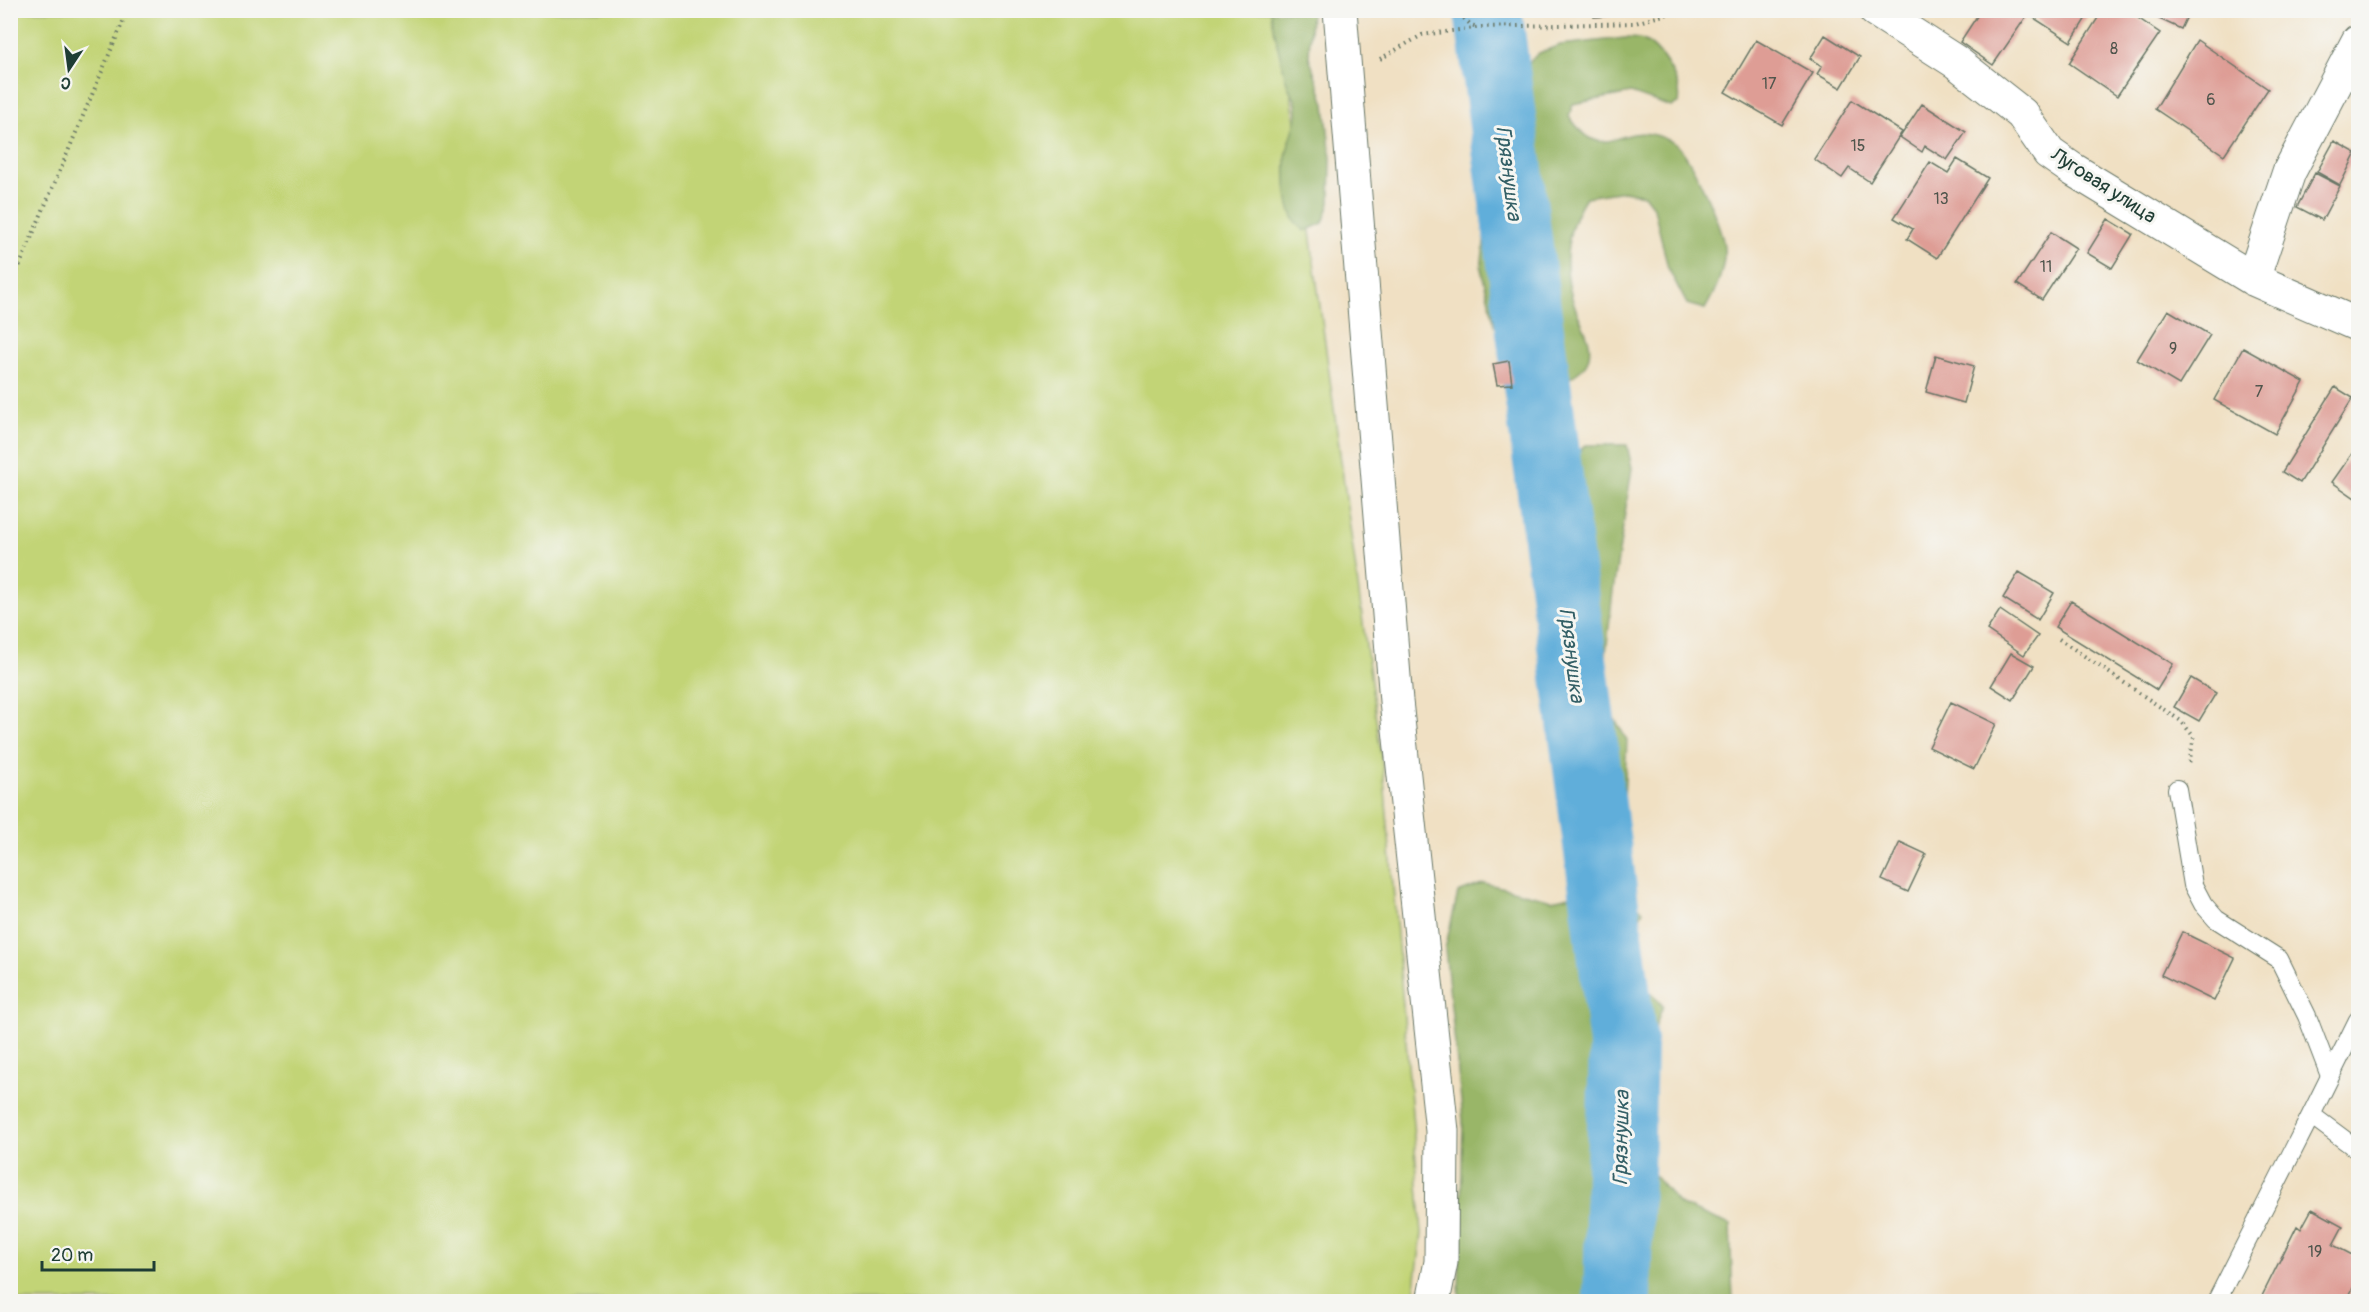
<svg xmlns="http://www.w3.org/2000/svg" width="2369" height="1312" viewBox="0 0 2369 1312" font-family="Pangolin,sans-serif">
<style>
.green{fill:#c2d476;stroke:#708855;stroke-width:1.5}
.forest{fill:#99b667;stroke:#5c7a4e;stroke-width:1.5}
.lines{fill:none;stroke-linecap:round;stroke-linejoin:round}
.river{stroke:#61aeda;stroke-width:68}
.building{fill:#de9d95}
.service-casing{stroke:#687666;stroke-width:20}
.minor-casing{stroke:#687666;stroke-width:35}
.path{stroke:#687666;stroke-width:4;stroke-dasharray:1.5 4.5;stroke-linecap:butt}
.service{stroke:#fff;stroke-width:18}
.minor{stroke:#fff;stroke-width:33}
.labels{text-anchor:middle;stroke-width:6;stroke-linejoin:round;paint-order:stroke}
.number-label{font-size:16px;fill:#4f554c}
.street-label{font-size:20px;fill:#1f3d34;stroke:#f6f6f2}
.water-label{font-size:21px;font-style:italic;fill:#335f66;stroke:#f6f6f2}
</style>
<rect width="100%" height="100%" fill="#f6f6f2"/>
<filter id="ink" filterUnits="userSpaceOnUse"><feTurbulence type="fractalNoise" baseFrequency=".0167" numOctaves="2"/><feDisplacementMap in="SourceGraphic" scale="12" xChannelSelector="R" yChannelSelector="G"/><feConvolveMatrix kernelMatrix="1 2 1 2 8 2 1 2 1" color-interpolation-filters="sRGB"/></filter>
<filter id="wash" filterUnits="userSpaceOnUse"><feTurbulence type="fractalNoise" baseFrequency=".008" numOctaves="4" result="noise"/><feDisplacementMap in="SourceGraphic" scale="24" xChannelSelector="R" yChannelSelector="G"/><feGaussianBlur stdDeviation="1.35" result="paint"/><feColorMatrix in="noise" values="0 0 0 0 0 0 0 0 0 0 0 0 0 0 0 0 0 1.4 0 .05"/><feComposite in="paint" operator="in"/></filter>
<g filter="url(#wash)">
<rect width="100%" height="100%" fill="#f0e0c3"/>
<path class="green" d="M10,11H1280L1384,778L1422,1233L1413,1301H11Z"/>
<path class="forest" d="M1271,11H1311L1309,57L1325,104L1331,159L1330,203L1323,223L1305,231C1285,220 1285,181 1286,159C1287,141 1300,123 1296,104C1295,97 1289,91 1287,83C1280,59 1275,35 1271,11Z
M1625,38C1631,38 1638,38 1643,40C1661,48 1683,84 1679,102L1671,107L1631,93L1573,104L1569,116C1603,166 1616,125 1655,135C1660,136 1671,141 1676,144C1691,156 1723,228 1724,248C1726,269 1715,292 1705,309L1687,304L1668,268L1654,208L1644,195L1624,191L1586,197C1564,230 1561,274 1577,312C1583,327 1596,346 1586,364C1581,373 1568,379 1560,384L1520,380L1495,325L1481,269L1485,235L1481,116L1488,99L1539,53L1560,45Z
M1585,445H1627L1632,468L1613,591L1601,696L1627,740L1619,893L1643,910L1630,938L1640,981L1663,1006L1655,1027L1629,1040V1123L1639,1158L1679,1204L1730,1225L1733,1301L1466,1302L1459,1293L1463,1120L1445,949L1458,893L1484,883L1552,900L1574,895L1579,873L1571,760L1553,716L1535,569L1539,545L1571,523L1583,490L1566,469Z"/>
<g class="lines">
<path class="river" d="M1488,10L1623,1043L1617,1302"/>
</g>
<g id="blocks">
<path class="building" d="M1594,10H1611V16L1594,17Z
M1981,10H2091L2071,42L2028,14L1993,65L1960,42Z
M2103,10H2126L2160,33L2117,96L2069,63Z
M2164,10H2190L2181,29L2159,19Z
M1825,35L1860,57L1841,88L1817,74L1822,66L1810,59Z
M1756,40L1813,73L1782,125L1725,92Z
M2197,40L2268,89L2224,155L2155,109Z
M1852,100L1902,132L1870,182L1849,168L1842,178L1814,159Z
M1922,104L1966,132L1947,160L1925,146L1922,152L1900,137Z
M2334,141L2356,153L2340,185L2317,172Z
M1957,159L1988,178L1937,258L1907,239L1913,229L1894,218L1930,162L1948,173Z
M2315,173L2340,186L2322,220L2297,207Z
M2108,219L2133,234L2112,268L2087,253Z
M2051,232L2076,248L2042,300L2017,284Z
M2168,310L2210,335L2179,385L2137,360Z
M2243,348L2304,382L2275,434L2214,400Z
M1936,355L1974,366L1964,403L1926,392Z
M1509,361L1512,384L1497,385L1493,364Z
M2335,387L2353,398L2300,483L2282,472Z
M2358,445V500L2332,482Z
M2019,572L2054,593L2038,620L2003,598Z
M2071,601L2173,664L2157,690L2055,627Z
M2000,610L2038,636L2024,655L1987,630Z
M2011,653L2034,666L2013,700L1991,686Z
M2191,678L2216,693L2199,721L2174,707Z
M1951,702L1996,724L1974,769L1929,747Z
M1900,842L1926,854L1908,892L1882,880Z
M2182,932L2235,958L2214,1001L2161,975Z
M2312,1209L2343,1226L2333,1245L2358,1258V1278L2346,1302H2259L2297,1226L2301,1229Z"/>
</g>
</g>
<g filter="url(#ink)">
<use href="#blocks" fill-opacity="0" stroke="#687666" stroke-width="1.5"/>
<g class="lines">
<g class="service-casing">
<path id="service" d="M2177,789L2193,885L2203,904L2216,919L2279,959L2307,1016L2330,1076
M2358,1020L2311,1115L2358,1150
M2216,1302L2311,1115"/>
</g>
<g class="minor-casing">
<path id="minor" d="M1340,10L1396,701L1442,1131L1441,1262L1433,1302
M1875,10L1956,62L2022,114L2049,153L2072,169L2253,279L2358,325
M2253,279L2289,172L2358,41"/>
</g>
<path class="path" d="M1455,10L1471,25L1478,27
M1380,59L1422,35L1482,27L1635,23L1682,10
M10,288L128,10
M2059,639L2181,721L2194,737L2189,764"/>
<use href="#service" class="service"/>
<use href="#minor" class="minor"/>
</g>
</g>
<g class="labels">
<g class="number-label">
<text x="2114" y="54">8</text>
<text x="1769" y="89">17</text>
<text x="2211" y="105">6</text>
<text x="1858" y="151">15</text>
<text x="1941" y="204">13</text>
<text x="2046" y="272">11</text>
<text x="2173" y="354">9</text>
<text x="2259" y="397">7</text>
<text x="2315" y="1257">19</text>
</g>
<g class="street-label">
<text transform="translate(2104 185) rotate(33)" y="7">Луговая улица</text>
</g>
<g class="water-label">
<text transform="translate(1509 173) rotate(83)" y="7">Грязнушка</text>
<text transform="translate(1572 655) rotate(83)" y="7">Грязнушка</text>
<text transform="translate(1621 1138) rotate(-89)" y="7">Грязнушка</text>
</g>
</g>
<rect width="2369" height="1312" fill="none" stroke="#f6f6f2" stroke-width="36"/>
<g transform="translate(69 69) rotate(193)" stroke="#f6f6f2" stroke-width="4.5" paint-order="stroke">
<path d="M0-4.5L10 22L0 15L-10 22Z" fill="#1f3d34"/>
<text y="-9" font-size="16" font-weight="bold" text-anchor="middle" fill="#1f3d34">С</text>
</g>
<path d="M42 1261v9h112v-9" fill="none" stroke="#1f3d34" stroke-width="3"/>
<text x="51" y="1261" font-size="18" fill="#1f3d34" stroke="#f6f6f2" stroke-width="4.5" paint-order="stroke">20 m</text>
</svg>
